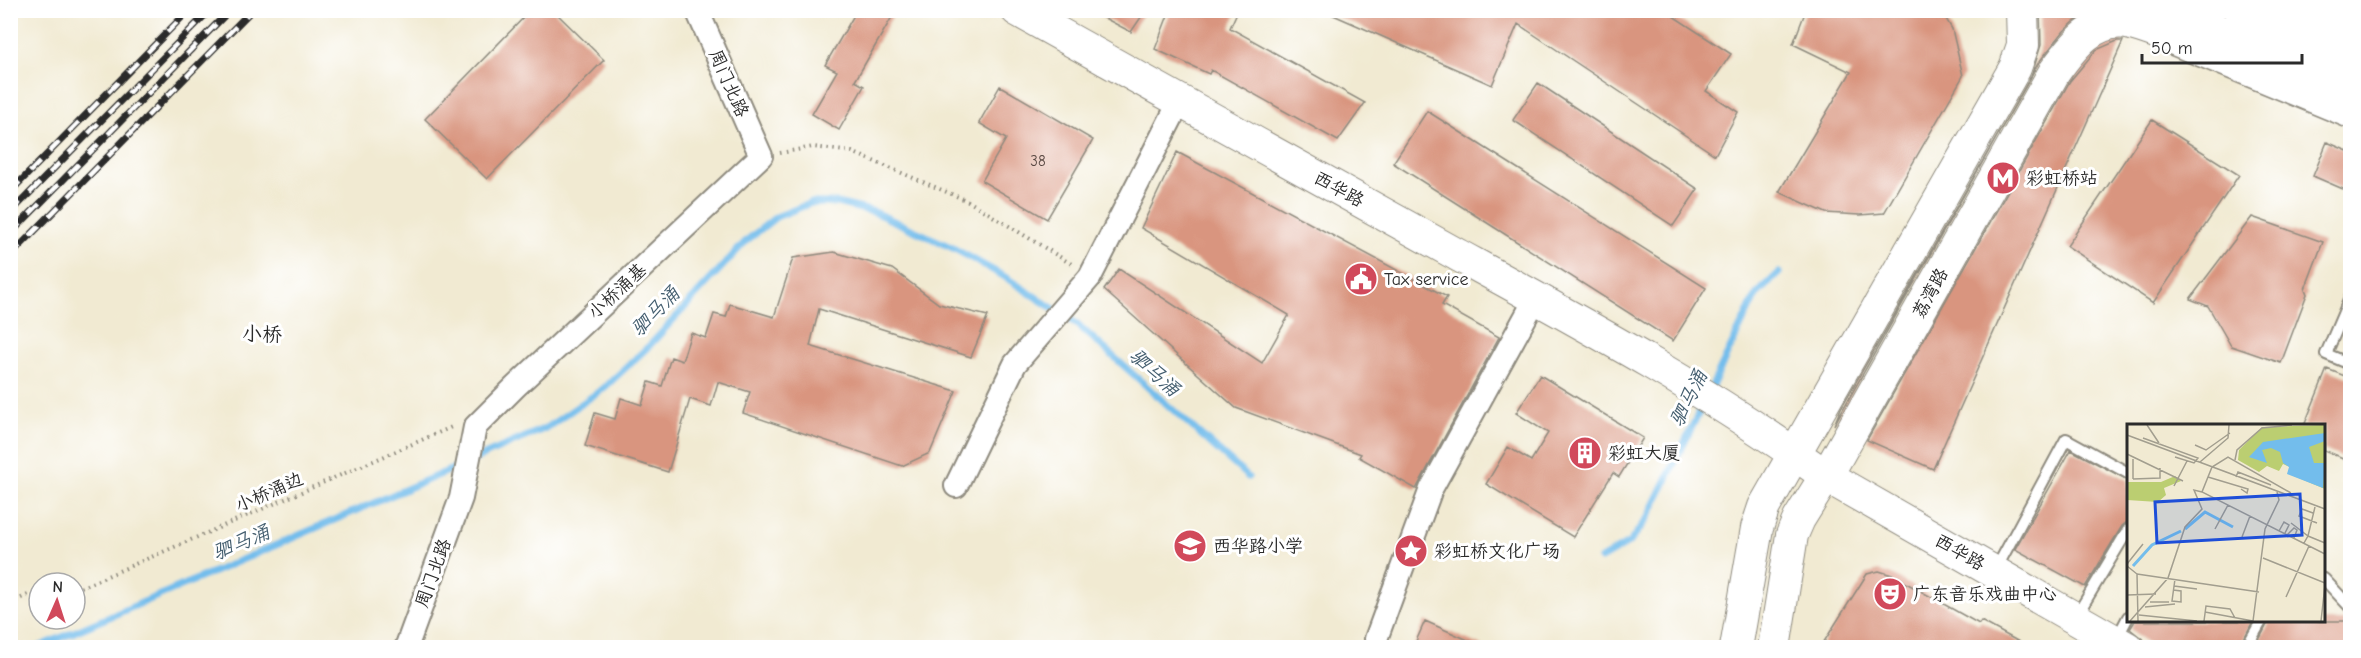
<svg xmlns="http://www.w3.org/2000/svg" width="2361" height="658" viewBox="0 0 2361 658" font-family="'Comic Neue','LXGW WenKai TC',sans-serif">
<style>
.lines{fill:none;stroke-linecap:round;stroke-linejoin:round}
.stream{stroke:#73bdec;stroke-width:7}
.building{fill:#d9957f}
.lane-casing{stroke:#8e8a7e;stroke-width:14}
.street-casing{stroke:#8e8a7e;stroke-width:26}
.secondary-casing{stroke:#8e8a7e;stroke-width:34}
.primary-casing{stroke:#8e8a7e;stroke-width:36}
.highway-casing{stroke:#8e8a7e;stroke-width:36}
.path{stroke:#8e8a7e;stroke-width:4;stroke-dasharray:1.5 4.5;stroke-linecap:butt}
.lane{stroke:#fff;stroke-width:10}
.street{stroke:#fff;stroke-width:22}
.secondary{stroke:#fff;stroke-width:32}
.primary{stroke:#fff;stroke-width:33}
.highway{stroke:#fff;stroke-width:33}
.rail-casing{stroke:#2b2b2b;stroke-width:7}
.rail{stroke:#fff;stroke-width:4.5;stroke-dasharray:14;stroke-linecap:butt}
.labels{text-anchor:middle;stroke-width:6;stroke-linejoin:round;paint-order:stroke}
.number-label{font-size:15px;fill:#564640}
.street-label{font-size:18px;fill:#2b2b2b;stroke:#fff}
.poi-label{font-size:18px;fill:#2b2b2b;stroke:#fff;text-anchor:start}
.water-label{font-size:20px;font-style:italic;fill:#445e6f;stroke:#fff}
.neighbourhood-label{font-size:20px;fill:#2b2b2b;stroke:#fff}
.inset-river{fill:none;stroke:#73bdec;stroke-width:3}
.inset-road{fill:none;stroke:#a29e8f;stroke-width:1.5}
.view{fill:#1d4ed8;fill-opacity:0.15;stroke:#1d4ed8;stroke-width:3}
.inset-edge{fill:none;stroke:#2b2b2b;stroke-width:3}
</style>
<rect width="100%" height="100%" fill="#fff"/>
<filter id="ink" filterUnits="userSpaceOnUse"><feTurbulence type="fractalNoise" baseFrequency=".0167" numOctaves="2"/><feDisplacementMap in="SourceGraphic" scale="12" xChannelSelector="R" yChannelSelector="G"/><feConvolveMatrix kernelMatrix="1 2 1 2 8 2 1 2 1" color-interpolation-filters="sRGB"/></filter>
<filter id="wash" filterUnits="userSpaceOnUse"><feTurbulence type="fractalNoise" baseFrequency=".008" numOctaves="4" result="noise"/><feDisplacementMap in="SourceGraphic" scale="24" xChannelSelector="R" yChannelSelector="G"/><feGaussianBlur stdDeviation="1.35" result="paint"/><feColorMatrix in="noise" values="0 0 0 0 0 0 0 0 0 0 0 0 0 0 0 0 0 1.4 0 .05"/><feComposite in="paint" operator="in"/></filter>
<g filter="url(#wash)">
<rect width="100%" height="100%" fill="#f1ead2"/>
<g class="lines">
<path class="stream" d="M1711,388L1756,295L1779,273
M475,459L548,427L604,388L650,345L746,241L776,217L811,203H837L874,212L953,248L1005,277L1077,324L1248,477
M1601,559L1630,542L1649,516L1703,404
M37,648L462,465"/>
</g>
<g id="blocks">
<path class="building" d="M531,10H553L604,60L487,179L425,119Z
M857,10H896L855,81L864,86L839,130L812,114L837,71L825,65Z
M1089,10H1146L1131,32Z
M1170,10H1238L1230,28L1365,103L1338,141L1211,70L1209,74L1155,49Z
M1322,10H1664L1731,54L1706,91L1738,112L1715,155L1518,24L1492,85Z
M1806,10H1941L1952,29L1963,76L1884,213L1860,215L1826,213L1779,192L1851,72L1793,44Z
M2040,10H2093L2074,22L2064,31L2039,62L1834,425L1841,408L2031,77L2041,45Z
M2117,41H2123L1933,469L1867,440L2070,81L2096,50Z
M1538,83L1698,189L1673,226L1513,120Z
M1000,86L1093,140L1047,219L982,181L1006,139L979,123Z
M1427,111L1706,288L1673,341L1393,163Z
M2152,120L2239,175L2153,303L2067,246Z
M2327,142L2350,152V192L2313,176Z
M1177,152L1447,297L1442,305L1499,337L1416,489L1359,457L1361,454L1236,408L1104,290L1119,269L1262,363L1289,315L1141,228Z
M2252,217L2323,242L2305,289L2307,294L2281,363L2231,346L2208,306L2190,299Z
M834,252L892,269L939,304L988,316L971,357L819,309L810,346L956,391L930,453L902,466L743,413L750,392L718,382L711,406L690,399L668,472L585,446L595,413L615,419L621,398L642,405L649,382L662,386L671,357L682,361L691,333L706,338L714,314L726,317L730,304L774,317L793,258Z
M2327,369L2350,378V461L2324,450V426H2304Z
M1540,375L1643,438L1619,477L1613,473L1573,537L1486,484L1508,447L1531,461L1548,433L1516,413Z
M2071,450L2128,480V521L2122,526L2085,587L2015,549Z
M1879,571L1892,575L1979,624L1981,621L2030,648H1820L1867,574Z
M1425,621L1486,648H1413Z
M2135,621H2253L2239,648H2154L2130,629Z
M2269,621H2350V648H2255Z"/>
</g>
</g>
<g filter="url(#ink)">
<use href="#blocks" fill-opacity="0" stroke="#8e8a7e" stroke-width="1.5"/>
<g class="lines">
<g class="lane-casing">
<path id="lane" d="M2350,298L2326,354L2350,364
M1996,569L2066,439L2128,473
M2324,579L2350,607
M2077,615L2128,530
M2117,638L2128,617
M2246,648L2262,620"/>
</g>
<g class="street-casing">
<path id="street" d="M956,486L1015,364L1090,277L1180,101
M1376,639L1431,489L1536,298
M406,648L461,498L475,427L515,387L761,156L697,10"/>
</g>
<g class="secondary-casing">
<path id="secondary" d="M1017,10C1163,92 1310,173 1456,254C1582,323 1710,392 1826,476L2127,648
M1736,648L1757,528L1764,507L2015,68L2023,45L2022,10
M1774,648L1792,535L1799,519L1832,466L2055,71C2072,48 2093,18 2127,23C2138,25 2149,30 2159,33"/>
</g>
<g class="primary-casing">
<path id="primary" d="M2126,10L2171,37L2350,111
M2307,10L2350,29"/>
</g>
<g class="highway-casing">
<path id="highway" d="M2168,10L2350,86
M2241,10L2350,58"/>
</g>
<path class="path" d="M780,153L813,147L852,152L968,201L1073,265
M75,590L454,426
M10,603L28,595H39"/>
<use href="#lane" class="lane"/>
<use href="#street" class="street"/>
<use href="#secondary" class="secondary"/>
<use href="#primary" class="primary"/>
<use href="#highway" class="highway"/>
<g class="rail-casing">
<path id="rail" d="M10,192L189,10
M10,213L210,10
M10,234L230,10
M10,256L252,10"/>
</g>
<use href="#rail" class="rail"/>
</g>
</g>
<defs>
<g id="metro-disc" transform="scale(1.725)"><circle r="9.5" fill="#d1495b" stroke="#fff"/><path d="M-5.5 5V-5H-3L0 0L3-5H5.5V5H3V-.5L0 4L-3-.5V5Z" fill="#fff"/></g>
<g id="civic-disc" transform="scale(1.725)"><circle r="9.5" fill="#d1495b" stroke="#fff"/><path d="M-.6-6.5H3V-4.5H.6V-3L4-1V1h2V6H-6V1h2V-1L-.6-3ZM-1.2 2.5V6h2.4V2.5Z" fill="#fff"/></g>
<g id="building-disc" transform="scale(1.725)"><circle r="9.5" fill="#d1495b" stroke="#fff"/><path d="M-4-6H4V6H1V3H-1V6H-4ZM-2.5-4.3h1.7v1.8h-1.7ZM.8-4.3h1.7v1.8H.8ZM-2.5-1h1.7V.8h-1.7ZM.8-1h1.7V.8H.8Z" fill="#fff"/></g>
<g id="school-disc" transform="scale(1.725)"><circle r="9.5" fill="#d1495b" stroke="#fff"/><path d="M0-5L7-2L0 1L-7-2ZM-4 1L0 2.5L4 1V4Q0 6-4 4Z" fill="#fff"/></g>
<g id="sight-disc" transform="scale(1.725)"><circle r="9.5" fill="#d1495b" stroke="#fff"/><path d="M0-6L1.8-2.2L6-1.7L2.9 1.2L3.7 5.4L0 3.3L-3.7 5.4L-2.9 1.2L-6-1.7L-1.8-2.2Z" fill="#fff"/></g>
<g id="theatre-disc" transform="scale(1.725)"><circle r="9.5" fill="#d1495b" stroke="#fff"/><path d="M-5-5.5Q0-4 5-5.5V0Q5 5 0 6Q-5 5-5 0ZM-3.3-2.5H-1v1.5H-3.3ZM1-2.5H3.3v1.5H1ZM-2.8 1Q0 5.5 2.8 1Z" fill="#fff"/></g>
</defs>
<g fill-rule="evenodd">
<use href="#metro-disc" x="2003" y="178"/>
<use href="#civic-disc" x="1361" y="279"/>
<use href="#building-disc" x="1585" y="453"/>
<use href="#school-disc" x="1190" y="546"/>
<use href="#sight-disc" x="1411" y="551"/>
<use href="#theatre-disc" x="1890" y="594"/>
</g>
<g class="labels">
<g class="number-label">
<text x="1038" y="166">38</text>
</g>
<g class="street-label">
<text transform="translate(729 83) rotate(66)" y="6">周门北路</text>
<text transform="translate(1339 189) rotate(29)" y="6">西华路</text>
<text transform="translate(617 291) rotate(-43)" y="6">小桥涌基</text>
<text transform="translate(1930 293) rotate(-61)" y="6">荔湾路</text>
<text transform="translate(269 492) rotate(-24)" y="6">小桥涌边</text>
<text transform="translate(1960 552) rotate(30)" y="6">西华路</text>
<text transform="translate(433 573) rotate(-70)" y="6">周门北路</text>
</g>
<g class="poi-label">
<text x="2026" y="184">彩虹桥站</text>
<text x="1384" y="285">Tax service</text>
<text x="1608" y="459">彩虹大厦</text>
<text x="1213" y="552">西华路小学</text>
<text x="1434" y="557">彩虹桥文化广场</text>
<text x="1913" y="600">广东音乐戏曲中心</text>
</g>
<g class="water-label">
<text transform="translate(655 311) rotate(-46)" y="7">驷马涌</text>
<text transform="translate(1155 372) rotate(42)" y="7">驷马涌</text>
<text transform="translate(1688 398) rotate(-64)" y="7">驷马涌</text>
<text transform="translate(241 542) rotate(-23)" y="7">驷马涌</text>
</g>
<g class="neighbourhood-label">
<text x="262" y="341">小桥</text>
</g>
</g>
<g transform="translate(2127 424)">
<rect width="198" height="198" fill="#f1ead2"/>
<path d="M198,1V65L162,50L163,43L156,40L152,47L140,42L132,48L111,36L112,26L135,3ZM48,52L54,57L37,64L39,71L31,78L0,76V58H34Z" fill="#bbce71"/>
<path d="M198,9V17L182,23L187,39H198L196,64L160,50L162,43L156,39L153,28L144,24L135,26L140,39L122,33L136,18Z" fill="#73bdec"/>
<path class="inset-river" d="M58,105L78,88L106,103M6,142L25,121L54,107"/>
<path class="inset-road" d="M20,1L32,19M0,11L198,85M16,14L71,34L67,39L48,33M68,21L79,26L103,9M0,30L56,57M6,35V55M108,36L110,26L135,4L165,1M73,38L101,14L102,1M81,53L121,65L120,69L114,65M109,53L111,48L144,61M6,55L33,54V44M47,62L60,37M164,69L101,33L85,43L75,68L198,130M186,89L175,85L172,92L190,99M164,99L181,112L188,83M88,105L101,81M152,107L157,98L162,101L158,109M160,111L167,104L170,106L167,114M115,113L123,92M177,119L181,112L198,119M136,134L198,159M0,140L16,120M0,142L10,150L11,197M10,150L132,168M47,162L70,165M46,166L54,167V178L45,177L48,155M0,171L29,170M159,173L182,122M23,178H42M18,183L48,180M78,188L126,197M12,191L70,197M3,197L41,154L58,103L75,85L67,66L75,68M77,197L79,182L103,185L108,194M126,197L138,105L152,76L150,68M194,197L198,161"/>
<path class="view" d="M173,70L175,111L30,119L28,78Z"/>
<rect width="198" height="198" class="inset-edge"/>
</g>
<rect width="2361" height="658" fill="none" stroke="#fff" stroke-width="36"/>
<g transform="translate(57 601) rotate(3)"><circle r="28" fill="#ffffff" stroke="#aaaaaa" stroke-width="1.5"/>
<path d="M0-4.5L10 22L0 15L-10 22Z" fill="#d1495b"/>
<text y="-9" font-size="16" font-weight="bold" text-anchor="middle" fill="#2b2b2b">N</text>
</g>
<path d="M2142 54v9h160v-9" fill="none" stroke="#2b2b2b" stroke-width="3"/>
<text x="2151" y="54" font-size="18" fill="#2b2b2b" stroke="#ffffff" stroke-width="4.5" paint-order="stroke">50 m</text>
</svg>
